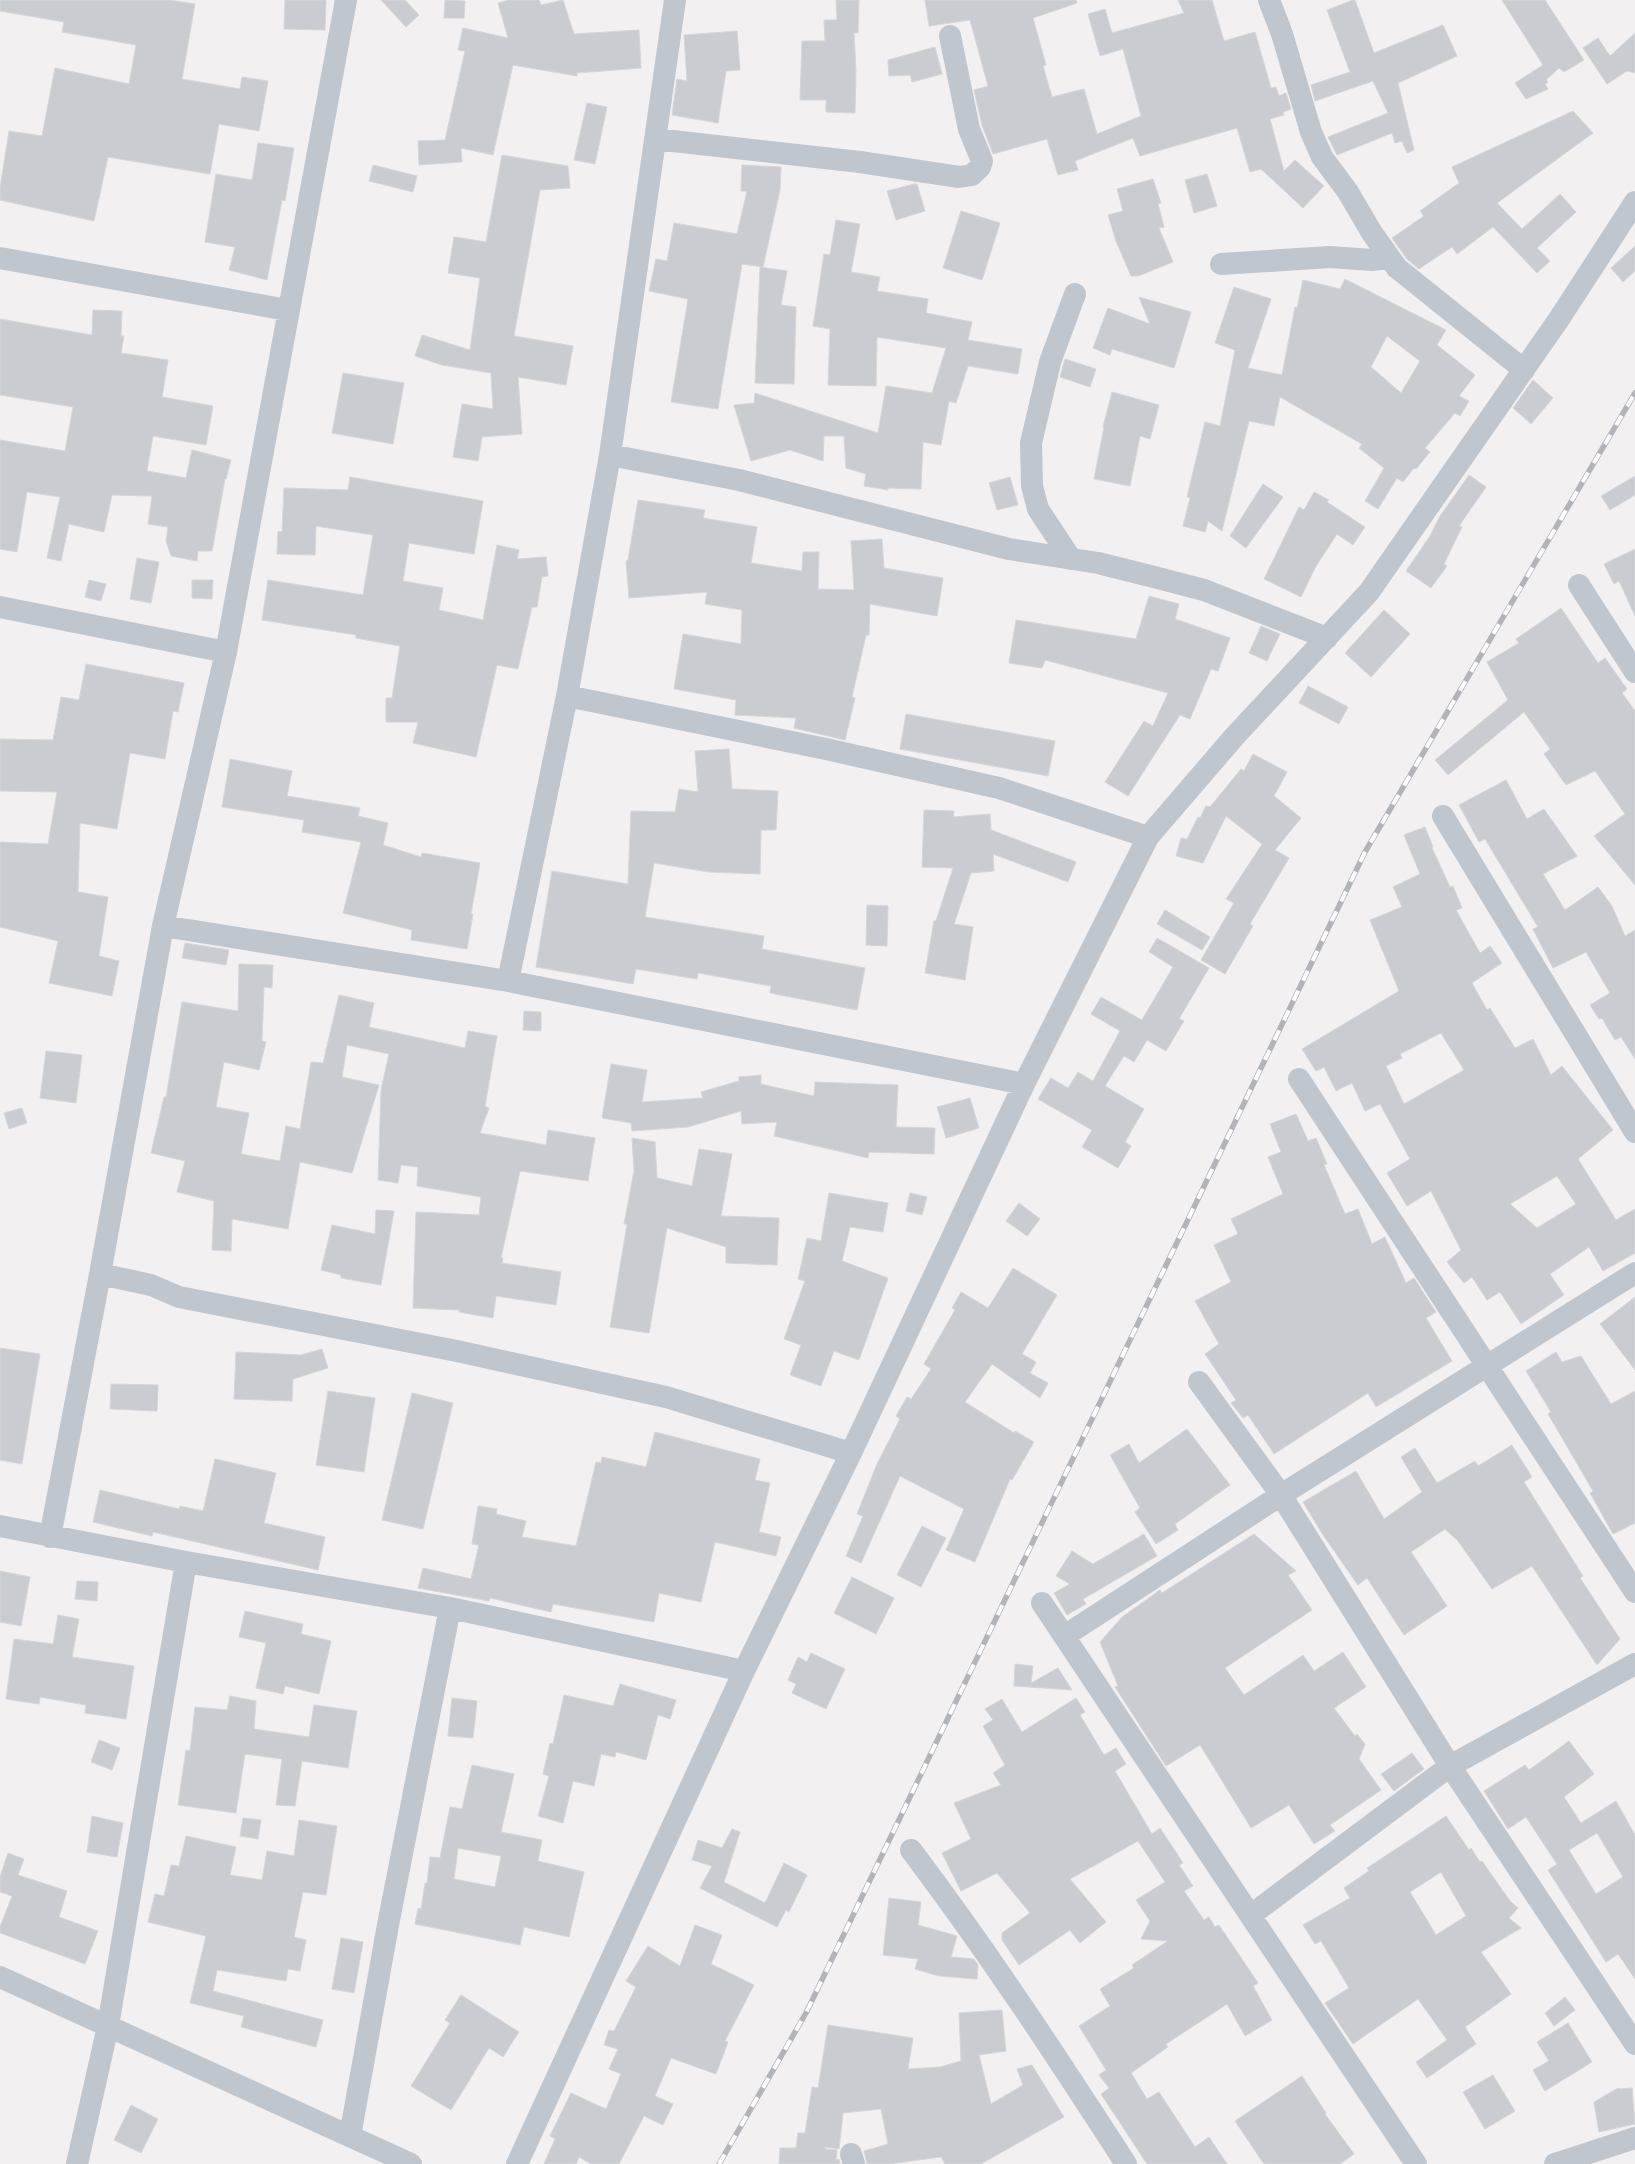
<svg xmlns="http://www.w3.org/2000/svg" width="1635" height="2164" viewBox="0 0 1635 2164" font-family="Quicksand,sans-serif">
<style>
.building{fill:#cbccd2;stroke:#d4d6da;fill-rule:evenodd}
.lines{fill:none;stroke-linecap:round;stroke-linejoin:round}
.minor{stroke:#c0c6cd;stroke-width:22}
.rail-casing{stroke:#b3b4b9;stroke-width:5.5}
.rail{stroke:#fff;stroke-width:4;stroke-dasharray:11;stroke-linecap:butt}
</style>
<rect width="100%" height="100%" fill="#f2f0f0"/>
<path class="building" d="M0,0H169L195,4L182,79L240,89L242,77L268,81L259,131L219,124L210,174L108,157L94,221L0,200V188L9,131L42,136L55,68L129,84L136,45L62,32L64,22L0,11Z
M285,0H326L325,30L284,29Z
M381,0H405L419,15L406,27Z
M445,0L465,1L464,18H444Z
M509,0H539L541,5L563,0L574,34L639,30L641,68L577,73V76L513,65L493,155L461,148L462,162L419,165L418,141L445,140L465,51L458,50L463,28L508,38L498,3Z
M836,0H859L858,33H854L856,71L855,113L826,112V100H800L802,41H825L824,20H837Z
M925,0H1076L1077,3L1033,18L1046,65L1043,66L1052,97L1084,89L1097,134L1141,116L1123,49L1100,56L1088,14L1105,9L1112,33L1184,13L1178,0H1212L1224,41L1255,32L1271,88L1276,87L1279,96L1286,93L1291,109L1283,112L1284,115L1270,119L1284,171L1295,160L1324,186L1303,208L1261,169L1250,172L1237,128L1140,156L1133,138L1075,161L1078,170L1058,175L1047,139L993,154L982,125L974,90L988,86L970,20L929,26Z
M1353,0H1355L1374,53L1443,25L1457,56L1398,83L1414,150L1407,153L1402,141L1395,143L1392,133L1337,155L1328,137L1388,113L1373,81L1315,101L1311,85L1350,72L1327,10Z
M1502,0H1545L1584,60L1564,72L1559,68L1546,80L1548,82L1545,84L1548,89L1526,99L1515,83L1543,65Z
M737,31L740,70L726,71L718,123L672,115L677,79L687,81L684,35Z
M1635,33V73L1627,71L1607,84L1583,48L1598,38L1610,56Z
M935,47L942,74L912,82L910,75L889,76L888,60Z
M587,103L607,107L595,164L574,160Z
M1573,111L1593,133L1497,203L1522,229L1560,194L1576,212L1537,248L1550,261L1537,273L1493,227L1457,254L1452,247L1419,269L1407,259L1392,238L1424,216L1420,211L1459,183L1452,167Z
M258,143L294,148L285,201L282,200L267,280L229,270L235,247L205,242L216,174L252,180Z
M502,155L568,166L570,188L540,190L514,336L573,346L566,385L518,377L522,434L482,437L478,461L453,457L462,404L493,409L491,373L442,365L415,356L422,335L470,350L480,278L448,273L454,237L486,242Z
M373,165L417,176L413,192L369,181Z
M742,165L781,167L780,190L763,267L742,264L718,409L671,402L688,299L649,291L656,259L667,261L674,223L737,234L747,191H741Z
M1207,174L1217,206L1194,213L1185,180Z
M1153,179L1161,203L1158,204L1164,227L1159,228L1173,262L1138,276H1131L1116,241L1108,215L1123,211L1117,189Z
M914,184H917L925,211L896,220L887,191Z
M961,211L1000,223L982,280L943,268Z
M836,220L860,224L851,272L880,277L877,291L928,299L926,313L972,322L968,340L1022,349L1018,374L968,366L956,403L949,401L941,445L923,442L921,489L888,488V490L864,486L866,474L846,468L844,436H824L823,461L790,450L751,461L734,405L754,403L755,393L878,433L886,386L932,393L946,348L877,337L876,386L828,385L830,329L813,326L824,254L830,255Z
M1635,246V271L1623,282L1611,268Z
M760,267L787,271L781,305L796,307L794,384L755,383Z
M1345,279L1446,330L1437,345L1475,375L1459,396L1469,401L1460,416L1455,413L1425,448L1430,452L1416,469L1414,468L1403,482L1397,478L1378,509L1365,501L1384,468L1359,448L1362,444L1280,397L1274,426L1249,421L1222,531L1208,521L1205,532L1183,526L1190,498L1187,497L1205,422L1220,426L1235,350L1215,343L1234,287L1271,299L1248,368L1282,375L1295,307L1297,308L1303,280L1340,289ZM1387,336L1420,361L1401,393L1371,367Z
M1139,297L1191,312L1174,368L1112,349L1110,355L1093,348L1108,308L1150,324Z
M93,310L122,311L121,336H124L121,353L168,360L162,397L213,406L206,445L153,436L147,471L186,478L192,450L231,460L226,479H225L212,551H198L197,561L171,556L166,541L168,527L148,524L152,496L112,495L104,532L69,524L61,561L47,558L60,497L27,492L17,552L0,549V440L65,451L73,407L0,395V319L92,335Z
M1065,359L1096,369L1090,387L1060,377Z
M343,373L404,383L393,444L332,433Z
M1533,380L1553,398L1531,424L1513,408Z
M1112,392L1159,405L1150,439L1140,436L1130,486L1094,479L1104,427H1103Z
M1469,475L1486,487L1459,526L1462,527L1444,564L1447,566L1431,588L1406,571L1430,536L1440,516Z
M1635,476V495L1610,510L1601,496Z
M350,477L483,501L474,554L409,543L403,581L443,588L439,610L483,620L497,545L519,550L517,559L546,557L548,576L542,577L537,607H532L518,669L497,665L476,757L413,743L418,722H386V698H392L400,646L356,638V635L262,620L268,580L363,595L373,535L316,526L315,555L277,554L278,531L282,532L284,488L348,490Z
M1010,477L1018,505L997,510L989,483Z
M1263,484L1283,497L1246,548L1230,536Z
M1314,492L1329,500L1327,502L1365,527L1353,545L1337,534L1316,566L1301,597L1264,579L1299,507L1304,510Z
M638,500L705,510L703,518L757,527L751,563L802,571L803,552H819L818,589L854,590L851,541L882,539L884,568L943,578L937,616L870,604L869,635H866L852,697L855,698L845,740L794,728L796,718L735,715L736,700L674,689L683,634L741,644L742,610L705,604L707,592L629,598L626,561L628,560Z
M1635,549V616L1619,581L1614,584L1604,564Z
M137,558L159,562L151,603L130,599Z
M89,580L106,584L101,601L85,597Z
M192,580H213L212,599L192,598Z
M1149,596L1179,604L1175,619L1230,638L1218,671L1211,669L1190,719L1180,715L1128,796L1105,782L1144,721L1153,726L1168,693L1045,660L1042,668L1009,663L1016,620L1136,639Z
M1561,608L1598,663L1605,658L1627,689L1622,693L1635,711V885L1594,836L1625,814L1595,771L1566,785L1544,754L1550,749L1524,712L1448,775L1435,760L1508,700L1487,662L1519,643L1516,639Z
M1384,610L1410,634L1371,677L1345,653Z
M1261,626L1280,634L1267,661L1249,653Z
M86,664L184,683L178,712L173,711L165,759L130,753L117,829L80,823L78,892L108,897L99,956L119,961L112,996L49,983L58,941L0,927V842L48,844L57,792L0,791V739L53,740L61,697L79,700Z
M1308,686L1348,707L1339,724L1299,703Z
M906,714L1055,741L1048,776L900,749Z
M729,749L732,789L778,791L776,830H761L760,874L709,872L654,863L645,917L764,936L762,949L865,968L857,1010L770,993L771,986L698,973L697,979L636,969L633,984L536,967L552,871L628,884L631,811L675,812L679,789L698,792L695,751Z
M1253,754L1287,772L1274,796L1301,818L1275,850L1289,858L1250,924L1253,926L1225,974L1201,960L1234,903L1226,899L1262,844L1226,816L1203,863L1176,856L1181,838L1187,839L1198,817L1200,818L1206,806L1210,807L1241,769L1244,771Z
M230,759L292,771L287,796L360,808L358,816L388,823L383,845L421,857L422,853L480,863L471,914H473L467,949L411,940L412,930L343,913L361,842L302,832L304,820L222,807Z
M1506,780L1527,819L1544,809L1577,856L1543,874L1565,910L1598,887L1612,906L1625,936L1635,930V1059L1621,1037L1615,1040L1602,1018L1599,1019L1590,1005L1610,993L1586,952L1553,968L1533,929L1538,927L1485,839L1479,842L1459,805Z
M924,810L954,811L953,817L990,814L991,830L1076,862L1068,882L993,854L994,871L971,873L954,924L973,927L965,980L925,973L934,921H936L953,868L922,867Z
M1425,827L1433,847L1432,848L1450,887L1453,886L1462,908L1456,910L1480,953L1490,946L1502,963L1472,983L1487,1010L1490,1008L1515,1048L1533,1039L1551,1075L1562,1066L1613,1130L1578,1159L1616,1220L1635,1209V1253L1603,1271L1589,1247L1550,1274L1564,1295L1521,1324L1500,1292L1487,1300L1472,1277L1464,1283L1447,1262L1461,1250L1431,1191L1407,1206L1387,1173L1410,1159L1380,1104L1365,1111L1352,1083L1336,1091L1324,1067L1316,1071L1302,1049L1399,991L1370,920L1402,907L1393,887L1420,874L1404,835ZM1441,1033L1464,1070L1404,1104L1386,1066L1402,1058L1400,1054ZM1557,1176L1576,1204L1537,1228L1510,1204Z
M867,905L888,906L887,946L866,945Z
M1165,910L1210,937L1202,950L1157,924Z
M1157,938L1209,968L1179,1019L1184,1021L1166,1051L1147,1040L1134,1062L1124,1056L1105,1086L1144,1109L1125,1142L1131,1146L1118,1168L1082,1147L1092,1130L1038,1099L1051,1078L1068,1088L1078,1072L1093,1081L1120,1031L1091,1014L1101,997L1142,1020L1173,967L1149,952Z
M185,943L229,950L226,965L182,958Z
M239,964L273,965L272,988L264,987L262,1041L266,1042L259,1070L224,1062L216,1107L249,1113L241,1154L280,1161L286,1126L300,1129L311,1062L323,1063L339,995L374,1003L369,1027L465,1048L468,1031L497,1036L485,1106L489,1108L480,1133L546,1145L548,1130L595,1138L588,1181L520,1171L501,1258H503L502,1263L561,1272L556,1305L496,1296L493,1318L459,1312V1310L413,1308L416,1212L479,1215L481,1197L417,1186L418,1167L401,1165L398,1183L378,1180L381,1090L389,1054L347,1045L342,1077L379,1085L352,1173L300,1162L288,1229L232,1219L231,1251L212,1250L214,1201L177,1192L185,1161L151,1153L164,1097H166L182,1002L238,1011Z
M524,1011L541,1012V1031L523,1030Z
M46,1051L82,1055L76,1103L40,1098Z
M611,1064L647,1070L642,1102L703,1098L701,1092L739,1081V1077L761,1075V1084L814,1096L815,1082L898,1085L896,1127L935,1128L934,1154L869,1152L868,1158L774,1136L777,1122L742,1124L741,1111L688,1127L632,1131L631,1123L602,1118Z
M970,1098L979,1128L946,1138L937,1107Z
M22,1108L27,1123L9,1129L4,1113Z
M1296,1114L1308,1141L1316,1138L1327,1164L1324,1165L1345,1214L1358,1209L1372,1244L1385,1237L1406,1283L1414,1278L1436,1312L1426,1318L1452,1361L1376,1407L1368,1393L1274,1454L1248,1415L1243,1418L1231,1403L1236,1400L1205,1354L1219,1344L1195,1301L1231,1282L1214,1245L1238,1234L1231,1219L1283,1194L1268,1157L1281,1152L1270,1124Z
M632,1138L655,1142L657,1178L692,1186L699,1149L732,1154L721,1216L779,1218L777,1265L726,1263V1247L667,1228L649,1333L610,1327L627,1224H624L634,1171Z
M829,1193L888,1203L883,1232L850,1227L842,1261L888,1278L859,1360L834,1351L821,1386L790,1375L801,1345L784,1339L805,1281L798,1279L807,1238L821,1241Z
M910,1193L927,1197L922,1215L906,1211Z
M1019,1203L1040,1219L1027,1236L1006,1221Z
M376,1210L394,1211L381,1285L341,1278V1275L321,1270L332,1225L375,1234Z
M1013,1268L1057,1295L1022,1354L1036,1362L1030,1373L1048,1383L1040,1398L992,1364L965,1402L1014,1433L1015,1431L1034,1442L1012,1480L1010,1479L975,1562L946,1550L964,1509L900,1476L861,1563L846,1556L863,1516L857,1514L877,1464L900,1419L896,1416L907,1397L911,1399L931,1369L924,1364L955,1310L952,1308L961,1292L988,1308Z
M1635,1297V1370L1600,1324Z
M0,1348L40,1354L22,1464L0,1460Z
M322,1349L328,1368L293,1379L292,1401L234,1399L236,1352L301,1355Z
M1556,1352L1562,1362L1581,1356L1611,1404L1635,1391V1523L1613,1534L1590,1493L1593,1491L1548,1414L1551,1412L1526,1371Z
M111,1384L158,1385L157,1411L110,1409Z
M328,1391L375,1398L364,1472L316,1465Z
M412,1393L453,1403L423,1529L382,1520Z
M1187,1429L1230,1485L1175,1524L1178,1530L1156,1544L1135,1512L1140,1508L1110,1455L1129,1444L1139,1463Z
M655,1432L760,1459L755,1480L770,1483L759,1532L781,1537L776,1556L715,1542L701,1602L659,1593L654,1622L553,1604L551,1612L490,1598L489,1601L418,1588L423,1568L471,1579L479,1545L472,1544L478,1506L497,1509L496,1514L526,1521L522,1537L576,1546L596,1462L601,1463L602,1457L646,1467Z
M1512,1445L1532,1477L1524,1482L1583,1576L1580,1578L1620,1639L1597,1665L1532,1566L1492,1589L1458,1541L1445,1529L1411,1552L1447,1606L1404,1635L1367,1578L1358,1585L1323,1535L1303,1502L1356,1471L1384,1519L1422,1492L1401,1457L1415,1448L1437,1483L1475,1461L1478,1466Z
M215,1459L276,1473L264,1523L325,1537L318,1570L153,1532L152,1536L93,1522L100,1490L179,1509L180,1506L203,1511Z
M922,1526L946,1538L921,1587L897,1575Z
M1144,1534L1157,1556L1083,1599L1086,1604L1067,1615L1054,1593L1070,1584L1056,1576L1072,1551L1093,1564Z
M1254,1534L1296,1571L1288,1575L1312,1610L1225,1668L1244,1695L1303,1655L1314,1671L1343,1652L1366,1687L1334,1708L1355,1736L1357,1734L1365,1744L1359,1759L1381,1790L1330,1825L1335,1831L1314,1844L1289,1805L1251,1828L1200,1745L1166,1766L1115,1687L1118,1686L1100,1642L1122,1617L1160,1590L1162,1593Z
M0,1571L30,1577L21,1626L0,1622Z
M852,1577L894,1598L876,1634L834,1613Z
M77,1581L98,1582L97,1601L75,1599Z
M245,1611L303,1624L301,1634L331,1641L319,1694L285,1686L283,1694L256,1688L266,1643L239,1637Z
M58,1615L79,1619L72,1657L134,1666L126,1719L85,1713L86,1705L40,1697L39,1704L6,1699L14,1639L53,1644Z
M811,1653L845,1669L826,1709L792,1693L796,1684L788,1680L798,1657L807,1662Z
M1015,1664L1033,1666L1031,1683L1058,1668L1072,1690L1014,1686Z
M620,1684L676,1700L670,1719L658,1715L646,1760L616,1752L615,1757L601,1754L594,1786L573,1781L563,1823L538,1816L549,1776L543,1774L550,1743L553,1744L564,1695L613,1706Z
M230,1696L256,1701L254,1729L309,1737L314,1705L357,1711L348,1768L302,1761L295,1806L276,1805L282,1759L245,1754L236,1813L178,1805L186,1750L190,1751L195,1707L227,1710Z
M452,1698L477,1701L473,1738L448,1736Z
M1076,1698L1085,1712L1080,1715L1104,1755L1116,1748L1126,1764L1115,1771L1152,1834L1160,1828L1183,1863L1179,1865L1193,1886L1184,1891L1204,1920L1209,1917L1215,1927L1219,1925L1258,1983L1253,1986L1272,2020L1245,2036L1227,2004L1166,2044L1168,2047L1131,2073L1147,2099L1159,2092L1195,2147L1209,2137L1227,2164H1147L1101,2094L1109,2088L1099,2075L1106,2070L1079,2026L1110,2006L1100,1989L1134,1968L1132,1965L1168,1941L1141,1939L1150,1921L1136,1900L1165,1882L1138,1841L1070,1879L1106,1922L1080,1943L1070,1930L1019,1965L1002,1940V1933L1030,1913L997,1873L961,1891L942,1853L971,1839L954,1803L1001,1785L993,1773L1005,1765L983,1726L993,1720L985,1709L1002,1699L1022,1732Z
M99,1740L120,1748L112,1770L91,1762Z
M1569,1741L1594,1774L1564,1797L1581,1823L1616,1801L1635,1835V1979L1618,1954L1606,1962L1548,1870L1557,1864L1526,1817L1508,1829L1484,1791L1525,1765L1529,1770ZM1597,1833L1623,1877L1596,1894L1569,1850Z
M1412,1753L1424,1769L1394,1791L1381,1774Z
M472,1765L514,1774L501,1832L542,1840L538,1861L584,1872L569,1937L524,1927L520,1945L415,1924L418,1908L421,1909L425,1883H427L430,1857L440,1858L450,1807L462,1809ZM458,1848L501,1856L495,1887L454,1879Z
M92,1816L123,1823L117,1857L87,1852Z
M1446,1816L1469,1850L1471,1848L1480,1862L1482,1861L1510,1901L1518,1908L1509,1918L1521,1928L1481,1952L1511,1994L1465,2027L1476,2044L1427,2078L1416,2062L1447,2040L1418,1999L1353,2044L1325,2003L1349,1988L1321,1941L1315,1944L1303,1925L1350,1898L1344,1888L1369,1871L1367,1868ZM1441,1872L1466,1916L1436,1935L1410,1892Z
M243,1818L261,1820L258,1839L240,1836Z
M299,1820L337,1826L326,1895L303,1892L294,1937L306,1940L300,1971L288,1969L286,1981L217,1970L213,1991L323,2020L316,2047L241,2027L244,2016L190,2003L206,1936L148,1922L155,1894L164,1896L171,1865L179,1866L186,1836L236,1847L230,1875L262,1880L267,1851L294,1856Z
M732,1829L740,1832L724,1882L765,1903L784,1863L807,1875L789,1912L786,1910L777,1927L700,1888L712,1866L692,1860L698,1840L722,1848Z
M8,1853L24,1859L18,1875L67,1891L59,1917L98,1931L85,1964L0,1933V1927L12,1896L0,1892V1877Z
M889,1898L921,1902L918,1925L957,1936L951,1957L974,1959L978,1965L977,1979L939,1976L915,1969L918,1959L883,1955Z
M695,1925L722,1935L711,1964L754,1985L725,2041L728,2042L716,2074L671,2058L655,2096L673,2104L663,2125L644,2116L619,2164H591L579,2157L576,2164H544L555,2139L550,2136L571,2093L606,2109L621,2074L609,2069L618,2049L604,2045L609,2030L614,2031L636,1987L626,1981L648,1946L680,1966Z
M341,1938L363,1942L354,1993L332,1989Z
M461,1995L519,2032L503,2057L489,2048L451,2110L411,2086L450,2023L445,2020Z
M1565,1997L1575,2010L1554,2026L1545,2013Z
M1002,2010L1006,2051L979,2055L991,2104L1023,2085L1017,2069L1032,2065L1064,2117L981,2164H945L941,2157L889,2164H867L864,2151L888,2144L881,2109L843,2113L839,2149L825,2147V2149L837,2150L836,2160L839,2159L840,2164H779L780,2148H796L798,2133H805L812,2087L818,2088L828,2025L913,2038L908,2069L940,2067L961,2061L959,2013Z
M1568,2023L1592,2062L1545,2091L1533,2070L1549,2061L1537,2042Z
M1493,2075L1515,2111L1485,2129L1463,2092Z
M1302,2076L1326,2113L1325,2114L1354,2154L1340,2164H1264L1235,2121Z
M1618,2088L1620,2089L1632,2088L1635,2124L1599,2132L1594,2102Z
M131,2105L158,2119L141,2153L114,2140Z"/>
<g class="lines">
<path class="minor" d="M1269,0L1282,34L1311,132L1322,157L1348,192L1372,233L1397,268L1524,370
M655,139L860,162L959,177L972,175L980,167L982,161L969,129L950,36
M0,258L287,310
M1221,264L1330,257L1372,260L1389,258
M610,455L739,480L1009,549L1098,563L1154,577L1204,590L1327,638
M1071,559L1038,509L1032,486L1031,443L1050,362L1075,294
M1579,585L1635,672
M0,607L226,652
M567,696L826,749L999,788L1148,837
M1443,816L1635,1132
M163,926L508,981L1024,1084
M508,981L567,696L610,455L675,0
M1299,1079L1635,1592
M100,1274L151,1285L179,1297L457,1351L666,1397L851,1453
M1199,1382L1281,1495L1450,1766L1635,2044
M0,1526L186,1562L450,1608L744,1671
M50,1537L100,1274L163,926L226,652L346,0
M1042,1603L1416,2164
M1066,1635L1281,1495L1635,1273
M911,1850C988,1952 1057,2057 1126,2164
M1251,1915L1450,1766L1635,1664
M0,1977L411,2164
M350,2136L388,1925L450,1608
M851,2154L854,2164
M77,2164L108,2026L186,1562
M517,2164L744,1671L851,1453L1024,1084L1148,837L1234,737L1369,592L1559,319L1635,202
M1555,2164L1635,2138"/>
<g class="rail-casing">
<path id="rail" d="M719,2164L806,2013L1365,852L1635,393"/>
</g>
<use href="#rail" class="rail"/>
</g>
</svg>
